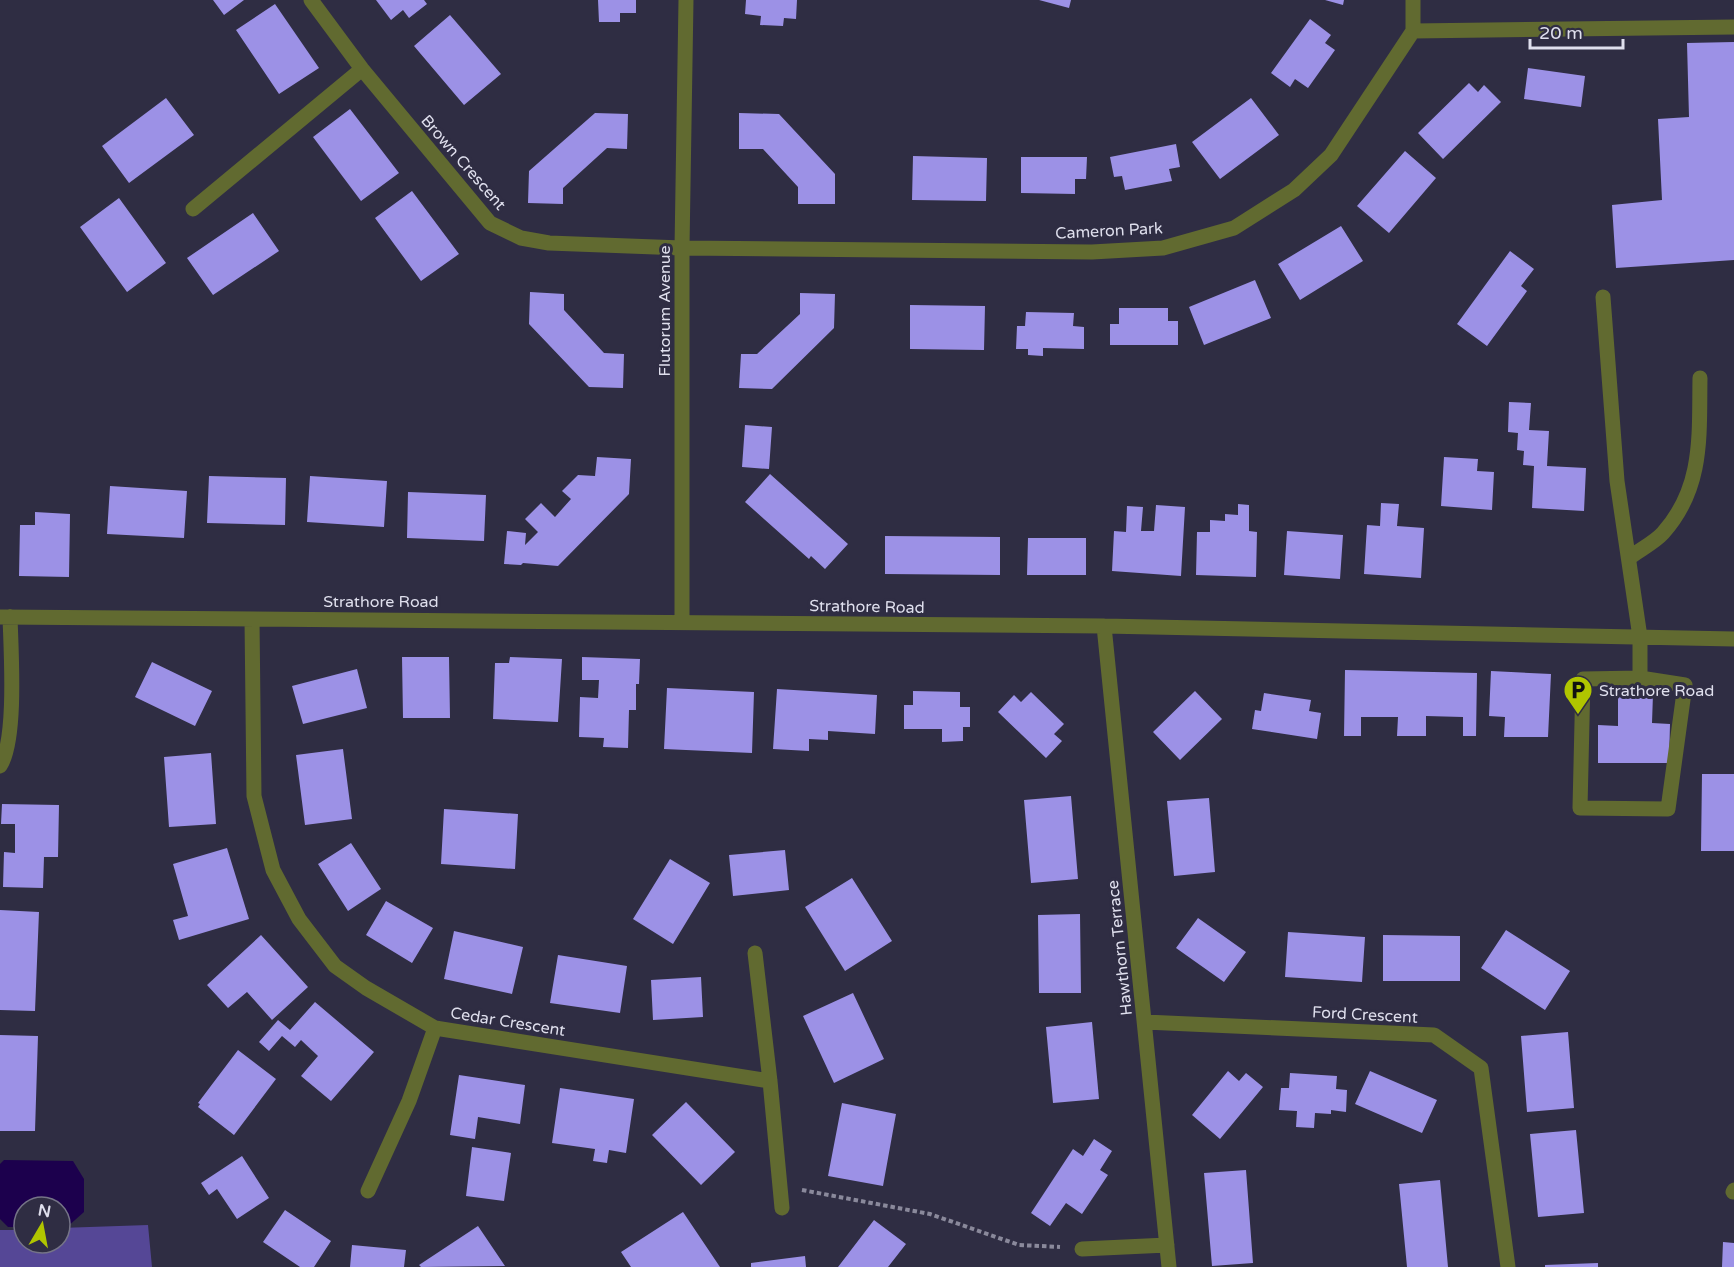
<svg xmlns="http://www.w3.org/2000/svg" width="1734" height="1267" viewBox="0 0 1734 1267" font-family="'Varela Round',sans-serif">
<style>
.forest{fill:#554796}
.water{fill:#1c004d}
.building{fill:#9c91e6}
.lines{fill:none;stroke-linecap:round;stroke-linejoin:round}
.path{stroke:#8a899b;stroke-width:4;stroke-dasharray:4.5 3;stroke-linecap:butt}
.minor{stroke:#616a30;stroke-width:15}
.labels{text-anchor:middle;stroke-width:6;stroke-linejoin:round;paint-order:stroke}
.street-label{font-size:16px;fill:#dfdfed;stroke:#2f2d43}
.poi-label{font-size:16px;fill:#dfdfed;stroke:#2f2d43;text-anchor:start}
</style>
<rect width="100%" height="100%" fill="#2f2d43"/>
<path class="forest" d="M148,1225L152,1267H0V1230H24V1243H60V1228Z"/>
<path class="water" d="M4,1160L73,1161L84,1179V1212L66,1228H60V1207H24V1227H8L0,1219V1164Z"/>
<path class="building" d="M213,0H244L224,15Z
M376,0H424L427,4L409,18L403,10L391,20Z
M598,0H636V13H620V22H599Z
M746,0H797L796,19L784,18L783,26L760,25L761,16L745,14Z
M1039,0H1071L1069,8Z
M1325,0H1344L1343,5Z
M275,4L319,68L279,94L236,30Z
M450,15L501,74L464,105L414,46Z
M1310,19L1331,35L1325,43L1335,50L1308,88L1295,79L1290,87L1271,73Z
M1734,42V260L1616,268L1612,205L1662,200L1658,119L1689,117L1687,43Z
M1528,68L1585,76L1581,107L1524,99Z
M1469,83L1478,92L1484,85L1501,102L1443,159L1418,133Z
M166,98L194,135L129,183L102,146Z
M1251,98L1279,135L1220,179L1192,142Z
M350,109L399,173L361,201L313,137Z
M595,113L628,114L627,149L607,148L563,188V204L528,203L529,171Z
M739,113L779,114L835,174V204H798V187L763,149H739Z
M1176,144L1180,167L1169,169L1172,181L1125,190L1122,176L1114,177L1110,157Z
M1405,151L1436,178L1389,233L1357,206Z
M913,156L987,158L986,201L912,200Z
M1021,157H1087L1086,179H1075V194L1021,193Z
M412,191L459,254L421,281L375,218Z
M119,198L166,263L127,292L80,227Z
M253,213L279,251L213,295L187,258Z
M1341,226L1363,261L1300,300L1278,264Z
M1510,251L1534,269L1521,286L1527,291L1487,346L1457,324Z
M1255,280L1271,318L1204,345L1189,307Z
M530,292L564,294V310L604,353L624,354L623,388L589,387L529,324Z
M800,293L835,294L834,328L772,389L739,388L741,354H757L800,314Z
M910,305L985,306L984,350L910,349Z
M1119,308H1168V321H1178V345H1110V324H1119Z
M1026,312L1074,313L1073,326L1084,327V349L1043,348V356L1028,355V349H1016L1017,326H1025Z
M1509,402L1531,403L1529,430L1549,431L1547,466L1586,468L1584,511L1532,508L1534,466L1523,465L1524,451L1517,450L1518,433L1508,432Z
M745,425L772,427L769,469L742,467Z
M597,457L631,459L629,494L558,566L523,563L521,565L504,564L507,531L526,533L525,545L538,532L525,519L541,503L555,517L571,499L562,491L578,475L595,476Z
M1444,457L1478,459L1477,471L1494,472L1492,510L1441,506Z
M770,474L848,544L825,569L811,556L809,559L745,502Z
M209,476L286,478L285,525L207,523Z
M310,476L387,481L384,527L307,522Z
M110,486L187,491L184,538L107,534Z
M408,492L486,495L484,541L407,538Z
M1381,503L1399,504L1397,526L1424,528L1421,578L1364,574L1367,525L1380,526Z
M1238,504L1249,505V531L1257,532L1256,577L1196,575L1197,532H1210V520L1225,521V514L1238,515Z
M1156,505L1185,507L1181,576L1112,571L1114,531L1126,532L1127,506L1143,507L1141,531H1154Z
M35,512L70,514L69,577L19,576L20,525H35Z
M1287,531L1343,535L1340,579L1284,575Z
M885,536L1000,537V575L885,574Z
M1028,538H1086V575H1027Z
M402,657H449L450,718H403Z
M510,657L562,659L558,722L493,719L495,663H509Z
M582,657L640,659L639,684H636V710H629L628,748L603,747L604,738L579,737L580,697L598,698L599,680H582Z
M152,662L212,691L195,726L135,697Z
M357,669L367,708L303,724L292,686Z
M1345,670L1477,673L1476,736H1463V717L1426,716V736H1397L1398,717H1361V736H1344Z
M1491,671L1551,674L1548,737H1504L1505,717L1489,716Z
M667,688L754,692L752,753L664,749Z
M777,689L877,695L875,734L828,731V740L809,739V751L773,749Z
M913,691L960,692V707H970V727H963V741L942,742V729H904V705H913Z
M1195,691L1222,719L1180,760L1153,732Z
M1031,692L1064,724L1054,734L1062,741L1046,758L998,712L1014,695L1021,702Z
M1264,693L1311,700L1309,711L1321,713L1317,739L1252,729L1255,710L1261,711Z
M1618,694H1653L1652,723L1670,724L1669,763H1598V725L1618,726Z
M343,749L352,819L305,825L296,755Z
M211,753L216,824L169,827L164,757Z
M1702,774H1734V851H1701Z
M1071,796L1078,879L1031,883L1024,800Z
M1209,798L1215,872L1174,876L1167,801Z
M2,804L59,805L58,857H44L43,888L3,887L4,852L15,853V824H1Z
M444,809L518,814L515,869L441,864Z
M351,843L381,889L348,911L318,864Z
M227,848L249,919L179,940L173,920L188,916L173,864Z
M785,850L789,890L733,896L729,855Z
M670,859L710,883L673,944L633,919Z
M852,878L892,941L845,971L805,907Z
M386,901L433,928L412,963L366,935Z
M0,910L39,912L35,1011L0,1010Z
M1080,914L1081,993H1039L1038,915Z
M1198,918L1246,952L1224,982L1176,948Z
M1506,930L1570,971L1545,1010L1481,968Z
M454,931L523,947L512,994L444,979Z
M1288,932L1365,937L1362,982L1285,977Z
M261,935L308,987L272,1020L247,992L228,1008L207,985Z
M1383,935L1460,936V981H1383Z
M558,955L627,966L620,1013L550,1003Z
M701,977L703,1017L653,1020L651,980Z
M853,993L884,1059L834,1083L803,1016Z
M315,1002L374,1052L331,1101L301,1076L318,1056L301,1040L295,1047L282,1036L269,1051L259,1042L278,1020L290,1030Z
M1092,1022L1099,1099L1053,1103L1046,1027Z
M1568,1032L1574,1108L1527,1112L1521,1036Z
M0,1035L38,1036L35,1131H0Z
M238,1050L276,1079L234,1135L198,1107L200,1104L198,1103Z
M1228,1071L1239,1081L1246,1073L1263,1087L1220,1139L1192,1115Z
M1370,1071L1437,1100L1422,1133L1355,1104Z
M1290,1073L1337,1076L1336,1089L1347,1090L1346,1112L1331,1110V1114L1315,1113L1314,1128L1296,1127L1297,1111L1279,1110L1281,1088H1289Z
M459,1075L525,1085L520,1124L478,1117L475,1139L450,1135Z
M560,1088L634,1099L626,1153L609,1150L607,1163L593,1161L595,1149L552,1143Z
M686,1102L735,1152L701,1185L652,1135Z
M842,1103L896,1114L883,1186L828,1176Z
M1576,1130L1584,1213L1538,1217L1530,1134Z
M1094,1139L1112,1151L1100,1170L1108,1175L1082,1214L1066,1203L1050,1226L1031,1213L1073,1149L1083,1156Z
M472,1147L511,1153L504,1201L466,1196Z
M242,1156L269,1198L237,1219L217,1189L209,1195L201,1183Z
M1246,1170L1253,1263L1212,1266L1204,1173Z
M1440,1180L1448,1267H1407L1399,1184Z
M285,1210L331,1241L314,1267H300L263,1242Z
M683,1212L720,1267H631L621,1252Z
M874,1220L906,1244L888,1267H838Z
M478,1226L505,1266L421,1267L419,1265Z
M1723,1242L1734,1243V1267H1722Z
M352,1245L406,1250L404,1267H350Z
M805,1256L806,1267H751V1263Z
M1598,1263V1267H1545V1265Z"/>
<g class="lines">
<path class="path" d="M802,1190L930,1214L1019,1245L1060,1247"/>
<path class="minor" d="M311,0L362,69L490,223L521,238L549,243L682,248L1092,252L1163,248L1234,228L1294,190L1331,155L1413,31V0
M1413,31L1734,27
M193,209L362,69
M1603,297L1617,481L1640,637V678L1583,679L1580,808L1668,809L1685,685L1640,678
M1629,558C1639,550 1654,543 1663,533C1704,487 1699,435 1700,378
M0,617L1104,626L1734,639
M252,619L254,796L273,870L299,919L335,966L366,988L435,1028L770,1081
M682,622V248L686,0
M1104,626L1169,1267
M0,766C17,740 11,651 10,617
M755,953L770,1081L782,1208
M1145,1022L1434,1035L1481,1068L1508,1267
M368,1191L409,1101L435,1028
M1733,1192L1734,1190
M1082,1249L1167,1245"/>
</g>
<defs>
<g id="parking-pin" transform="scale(1.5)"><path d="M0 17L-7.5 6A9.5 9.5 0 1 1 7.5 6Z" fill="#b0c500" stroke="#2f2d43"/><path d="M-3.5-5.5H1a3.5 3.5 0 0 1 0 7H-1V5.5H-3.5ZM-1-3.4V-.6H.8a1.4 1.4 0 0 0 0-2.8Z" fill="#111"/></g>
</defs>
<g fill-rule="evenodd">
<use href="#parking-pin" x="1578" y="690"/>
</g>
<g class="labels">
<g class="street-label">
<text transform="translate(464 162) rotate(49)" y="6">Brown Crescent</text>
<text transform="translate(1109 230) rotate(-3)" y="6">Cameron Park</text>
<text transform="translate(664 311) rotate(-90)" y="6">Flutorum Avenue</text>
<text x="381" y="607">Strathore Road</text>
<text transform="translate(867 606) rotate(1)" y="6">Strathore Road</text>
<text transform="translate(1119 948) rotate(-96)" y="6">Hawthorn Terrace</text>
<text transform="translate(1365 1014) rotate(3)" y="6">Ford Crescent</text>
<text transform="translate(508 1021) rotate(9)" y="6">Cedar Crescent</text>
</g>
<g class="poi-label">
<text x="1599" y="696">Strathore Road</text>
</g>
</g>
<g transform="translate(42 1225) rotate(10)"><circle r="28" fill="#2f2d43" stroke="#757487" stroke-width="1.5"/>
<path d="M0-4.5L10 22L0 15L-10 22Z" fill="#b0c500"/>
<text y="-9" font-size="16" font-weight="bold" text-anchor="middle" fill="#dfdfed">N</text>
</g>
<path d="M1530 39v9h93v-9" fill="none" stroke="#dfdfed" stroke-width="3"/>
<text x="1539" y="39" font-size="18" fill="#dfdfed" stroke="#2f2d43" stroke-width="4.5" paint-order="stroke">20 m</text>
</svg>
